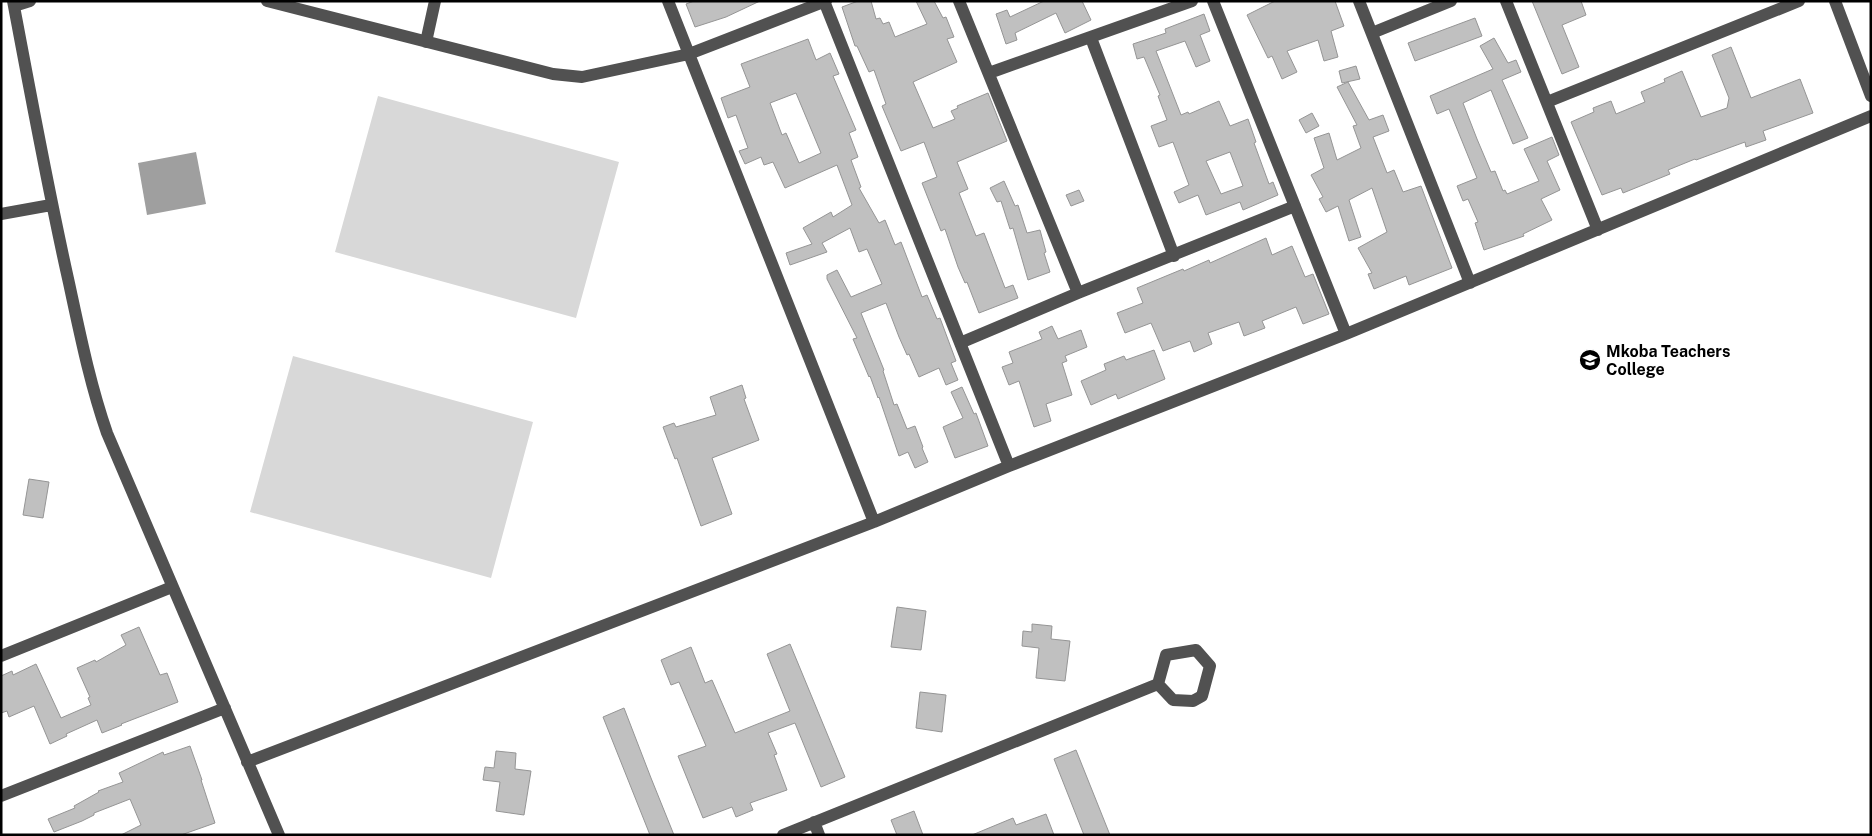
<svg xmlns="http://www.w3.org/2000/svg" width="1872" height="836" viewBox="0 0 1872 836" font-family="'Public Sans',sans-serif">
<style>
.green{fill:#d8d8d8}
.water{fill:#9f9f9f}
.building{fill:#c0c0c0;stroke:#959595;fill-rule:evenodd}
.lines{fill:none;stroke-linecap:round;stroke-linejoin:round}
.minor{stroke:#515151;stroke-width:12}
.labels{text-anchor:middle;stroke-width:4.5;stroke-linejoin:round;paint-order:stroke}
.poi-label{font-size:16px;font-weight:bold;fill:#000;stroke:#fff;text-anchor:start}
</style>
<rect width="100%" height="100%" fill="#fff"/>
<path class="green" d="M378,96L619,162L576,318L335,252Z
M293,356L533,422L491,578L250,512Z"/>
<path class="water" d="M196,152L206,204L147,215L138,163Z"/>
<path class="building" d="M694,1H760L726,17L695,27L686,4Z
M858,1H871L876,19L880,18L883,24L889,22L895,37L927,24L916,1H934L943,18L946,17L954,37L947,39L957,62L913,82L933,128L955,119L951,111L958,108L957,106L988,93L1007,141L957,162L968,189L959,193L976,236L984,233L1005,288L1013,285L1018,298L979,313L967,282L965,283L958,267L945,229L941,231L922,183L937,177L924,142L901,151L882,106L886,104L874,70L869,72L857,46H855L842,7Z
M1044,1H1082L1091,20L1065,33L1056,13L1015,33L1017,40L1006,44L996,14L1007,10L1010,17Z
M1275,1H1335L1344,26L1331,31L1338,57L1324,61L1318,40L1287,51L1297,72L1282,79L1272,56L1268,58L1247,15Z
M1532,1H1581L1586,15L1562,25L1579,67L1562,74Z
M1204,14L1210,31L1200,35L1210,61L1196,67L1185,41L1156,51L1181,115L1188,112L1189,114L1219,101L1230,126L1248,119L1256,142L1254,143L1269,184L1273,182L1278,195L1243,210L1240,202L1206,215L1198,195L1179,203L1174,192L1189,185L1173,142L1159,147L1151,126L1167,120L1158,96L1160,95L1144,57L1137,59L1133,44L1166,33L1165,29ZM1230,152L1243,186L1221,194L1206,161Z
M1475,18L1482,36L1415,61L1408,43Z
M1494,38L1508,63L1516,60L1521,72L1502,80L1528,138L1513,144L1491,90L1463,103L1477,139L1491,172L1495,171L1503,191L1505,190L1507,194L1539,181L1524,149L1552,137L1559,155L1547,161L1560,190L1541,199L1552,220L1523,234L1524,236L1484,250L1475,223L1478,222L1468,199L1463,201L1457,186L1477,178L1449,109L1437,114L1430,96L1493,69L1480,46Z
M808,39L816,60L830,53L839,74L833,76L856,130L849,133L858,157L851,160L861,187L859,188L879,223L885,220L895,245L901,242L922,297L927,295L937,319L940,318L956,361L951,363L958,380L946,385L939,368L919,377L909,354L907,355L899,337L886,303L861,313L884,370L883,371L894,405L897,404L907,429L915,426L923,447L922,448L928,462L915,468L908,452L899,456L879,397L878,398L870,376L869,377L853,339L857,338L827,279V275L837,270L851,297L882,284L867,249L859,252L850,228L822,243L827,252L790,265L786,253L812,244L803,228L831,212L833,217L852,205L837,165L785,188L773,162L764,165L761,157L745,164L739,151L748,148L736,115L728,118L721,98L750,87L741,64ZM796,93L821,153L799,163L786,133L782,135L770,103Z
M1731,47L1751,98L1800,79L1813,113L1763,131L1766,140L1746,147L1745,142L1696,160L1695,159L1668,170L1670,174L1623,193L1621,188L1602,195L1571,122L1594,112L1593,108L1611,101L1616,114L1645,102L1641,92L1665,82L1664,79L1682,71L1701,117L1727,108L1729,98L1712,55Z
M1356,66L1360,79L1342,83L1339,71Z
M1348,82L1369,120L1383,115L1389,131L1373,137L1387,173L1394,170L1403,192L1421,186L1452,268L1409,285L1406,276L1374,289L1368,274L1372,273L1358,248L1387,232L1372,188L1349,200L1361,237L1349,241L1338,206L1326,212L1319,199L1323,197L1311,175L1324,168L1314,138L1329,133L1337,160L1361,148L1353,126L1357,125L1337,87Z
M1312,113L1319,126L1306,133L1299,120Z
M1004,181L1015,206L1018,205L1027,233L1040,230L1046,252L1044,253L1050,272L1028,280L1013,228L1010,229L1001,201L997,202L990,188Z
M1079,190L1084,201L1071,206L1066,195Z
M1266,238L1272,255L1292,246L1305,277L1313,274L1329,314L1303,324L1296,307L1262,321L1265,328L1244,336L1239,322L1208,333L1212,344L1194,352L1190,341L1163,351L1151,323L1125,333L1117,313L1143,303L1137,288L1183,269L1184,271L1209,260L1210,263Z
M1052,326L1058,339L1081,330L1087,347L1065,356L1067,361L1062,363L1072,395L1046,404L1051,421L1034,427L1019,381L1009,385L1002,367L1013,363L1009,352L1042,339L1039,332Z
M1154,350L1165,379L1118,399L1116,394L1091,405L1081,381L1106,370L1104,364L1124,356L1126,360Z
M742,385L746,398L744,399L759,440L712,458L732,514L701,526L677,458L675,459L663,427L674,423L676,427L716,415L710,397Z
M962,387L974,414L976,413L988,446L955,458L943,427L963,418L951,392Z
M29,479L49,482L43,518L23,515Z
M897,607L926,611L921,650L891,647Z
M1032,624L1052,626L1051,639L1070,641L1065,681L1036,678L1039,648L1022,646L1023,631L1032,632Z
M139,627L160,675L167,673L178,702L121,724L122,725L102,733L97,720L66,734L67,736L50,744L34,706L9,717L7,711L1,713V676L12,671L13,675L36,664L61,718L91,705L88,698L90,697L77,668L95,660L96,662L126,645L121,635Z
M790,644L845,777L821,787L795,723L768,733L777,754L774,755L787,790L750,803L753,810L736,817L732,807L703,818L678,756L706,746L679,682L671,685L661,660L691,647L705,683L712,680L735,733L790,711L767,654Z
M920,692L946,695L942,732L916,728Z
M624,708L651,778L674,835H650L603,717Z
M190,746L202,780H201L215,823L181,835H121L141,825L130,799L94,813V815L82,821L54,832L48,819L75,808L74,806L99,792L98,791L123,782L119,773L163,752L164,755Z
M1076,750L1110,835H1084L1054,759Z
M496,751L516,753L515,769L531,771L524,815L496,811L500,782L483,780L485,767L494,768Z
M914,811L923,835H897L891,820Z
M1046,814L1054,835H972L1013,818L1016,825Z"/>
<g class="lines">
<path class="minor" d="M13,1C31,96 48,190 69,283C80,334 90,384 107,433L279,835
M267,1L553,74L582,77L689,54L826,1
M668,1L874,522
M824,1L1009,466
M959,1L1078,293
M1213,1L1346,334
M1359,1L1470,283
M1506,1L1598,230
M1835,1L1871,96
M14,6L30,1
M1372,33L1451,1
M1091,38L1174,256
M426,42L435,1
M989,73L1192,1
M1547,102L1799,1
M1,214L51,205
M960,343L1078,293L1295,206
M1196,650L1210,666L1202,696L1193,701L1173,700L1158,684L1166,655Z
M1,656L172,587
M247,762L874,522L1009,466L1346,334L1871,116
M1,796L225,708
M814,822L819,835
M783,835L1158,684"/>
</g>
<defs>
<g id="university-disc" transform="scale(1.125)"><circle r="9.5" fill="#000" stroke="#fff"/><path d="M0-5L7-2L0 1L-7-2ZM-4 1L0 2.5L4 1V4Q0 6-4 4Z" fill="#fff"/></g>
</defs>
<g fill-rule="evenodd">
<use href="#university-disc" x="1590" y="360"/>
</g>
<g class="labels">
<g class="poi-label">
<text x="1606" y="357">Mkoba Teachers<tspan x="1606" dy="18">College</tspan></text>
</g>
</g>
<rect width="1872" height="836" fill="none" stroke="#000000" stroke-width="5"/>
</svg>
